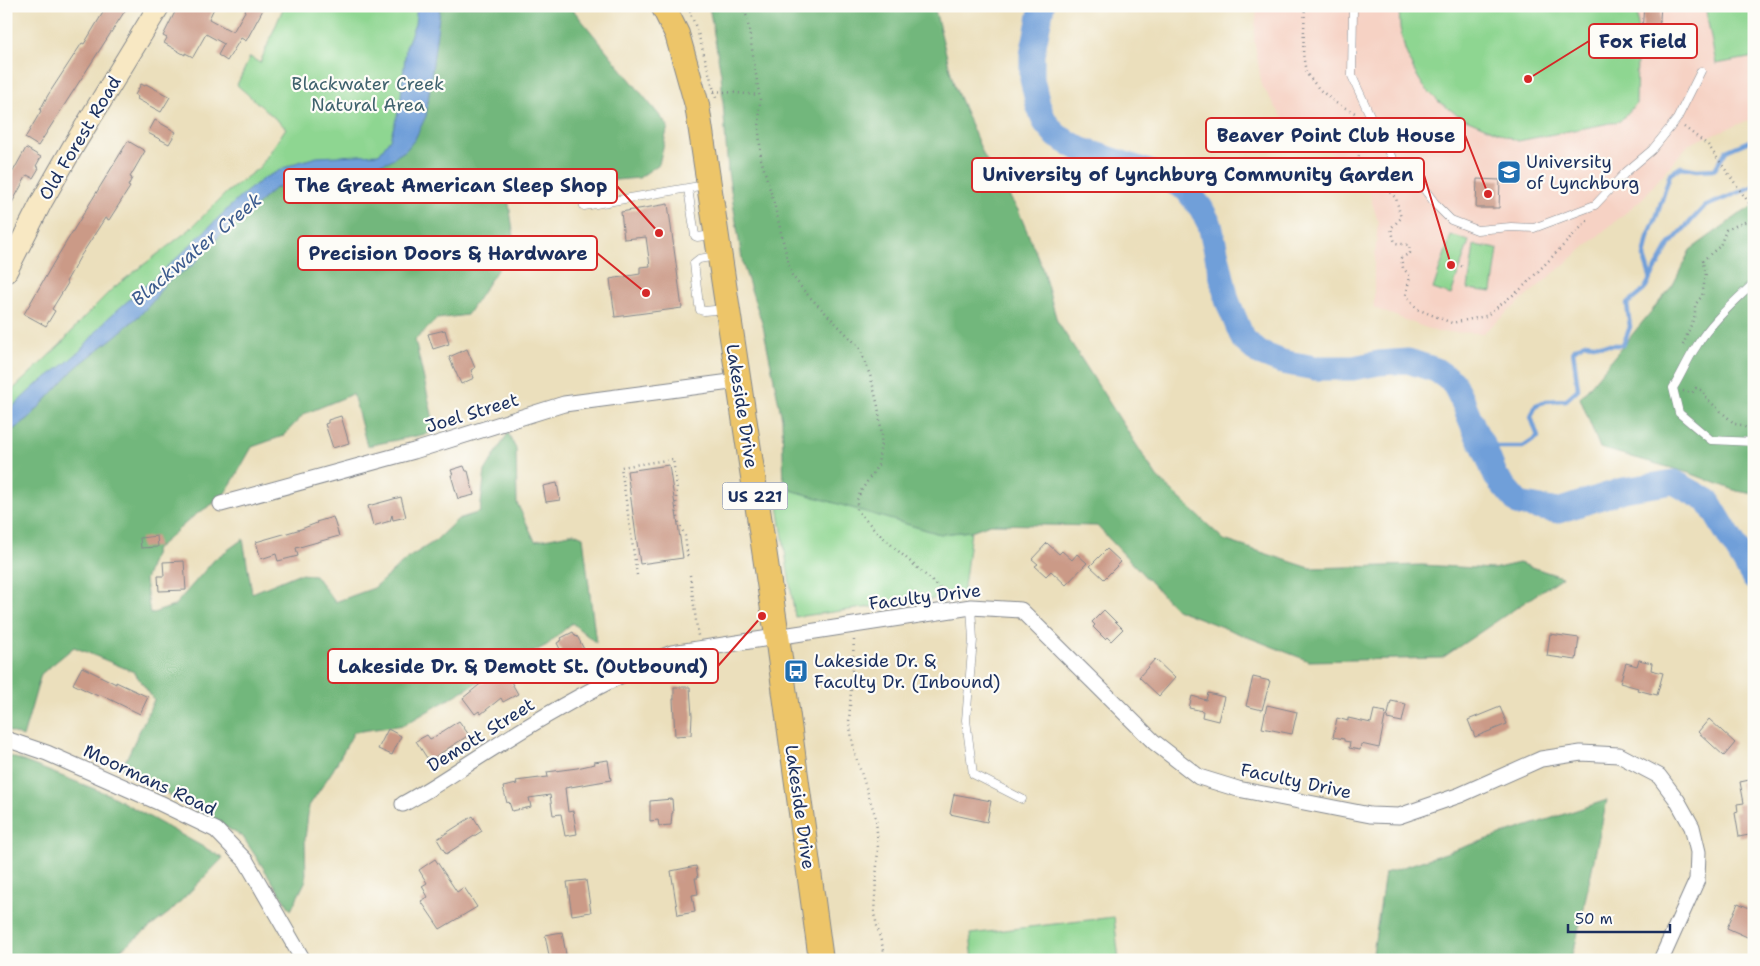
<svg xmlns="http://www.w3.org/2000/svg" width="1760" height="966" viewBox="0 0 1760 966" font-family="'Shantell Sans',sans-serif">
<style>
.built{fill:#f6d2c4}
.green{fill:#8ed691;stroke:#548278}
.forest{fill:#72b77b;stroke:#46736c}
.water{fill:#6f9fd9;stroke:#45679c}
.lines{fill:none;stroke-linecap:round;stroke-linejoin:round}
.stream{stroke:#6f9fd9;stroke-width:4.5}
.river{stroke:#6f9fd9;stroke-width:25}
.building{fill:#cb9a87}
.service-casing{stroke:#83878d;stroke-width:9}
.minor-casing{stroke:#83878d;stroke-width:17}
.secondary-casing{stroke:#83878d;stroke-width:23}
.primary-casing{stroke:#83878d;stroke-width:26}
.path{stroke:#83878d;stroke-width:2.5;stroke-dasharray:1 4;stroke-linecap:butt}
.service{stroke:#fff;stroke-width:8}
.minor{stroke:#fff;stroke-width:15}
.secondary{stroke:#f8e8c3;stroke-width:21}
.primary{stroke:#edc569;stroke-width:24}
.labels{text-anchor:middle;stroke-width:4.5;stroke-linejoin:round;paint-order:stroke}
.shield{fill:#fdfcf7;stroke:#5f6c8c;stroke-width:1}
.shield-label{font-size:16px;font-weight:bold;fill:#1b2f5e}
.park-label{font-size:18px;fill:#3e616d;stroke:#fdfcf7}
.street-label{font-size:18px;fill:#1b2f5e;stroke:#fdfcf7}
.poi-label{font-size:18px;fill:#1b2f5e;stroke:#fdfcf7;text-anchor:start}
.water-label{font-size:19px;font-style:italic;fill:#3d5c8f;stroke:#fdfcf7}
.leader{fill:none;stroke:#d62828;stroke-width:2}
.callout-dot{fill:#d62828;stroke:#fdfcf7;stroke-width:2}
.callout{fill:#fdfcf7;stroke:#d62828;stroke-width:2}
.callout-label{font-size:19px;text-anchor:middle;font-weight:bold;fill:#1b2f5e}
</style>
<rect width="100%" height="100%" fill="#fdfcf7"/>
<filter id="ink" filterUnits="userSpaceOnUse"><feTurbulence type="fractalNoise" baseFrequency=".02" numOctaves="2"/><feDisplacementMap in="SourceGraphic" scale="10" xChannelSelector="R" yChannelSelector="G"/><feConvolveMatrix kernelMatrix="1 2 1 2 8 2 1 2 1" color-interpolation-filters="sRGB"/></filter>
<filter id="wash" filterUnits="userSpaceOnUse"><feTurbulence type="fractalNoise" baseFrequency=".0096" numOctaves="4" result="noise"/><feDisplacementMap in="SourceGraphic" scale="20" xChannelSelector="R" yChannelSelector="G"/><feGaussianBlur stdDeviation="1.12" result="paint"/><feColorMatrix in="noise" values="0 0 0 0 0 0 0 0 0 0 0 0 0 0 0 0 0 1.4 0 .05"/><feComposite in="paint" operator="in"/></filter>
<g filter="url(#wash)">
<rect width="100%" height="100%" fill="#ebdfbc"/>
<path class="built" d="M1257,6H1754V118L1689,144L1643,198L1483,333L1437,332L1374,308V267L1378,222L1367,186L1339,158L1290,129L1262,86L1254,39Z"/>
<path class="green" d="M284,6H467L474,94L6,465V396L61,344L83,318L112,289L189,230L226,193L260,167L286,128L237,85L250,57L260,63Z
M1399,6H1638L1636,104L1620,121L1518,141L1461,117L1439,102L1424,87L1414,71L1405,50L1400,28Z
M1705,6H1754V57L1716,64Z
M1451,235L1469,241L1451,295L1433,289Z
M1474,245L1498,249L1492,292L1468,289Z
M775,485L940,534L971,531L963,595L795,617Z
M1114,917L1119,960H973L970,934Z"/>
<path class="forest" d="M440,6H570L668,126L659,164L639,178L592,182L556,179L525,170L505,179L515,243L467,315L437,319L415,340L436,432L367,446L353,394L304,414L283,436L252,447L234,479L222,498L195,515L156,549L145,580L150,614L174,606L215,559L243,539L252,593L298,574L315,575L335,602L374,588L408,558L435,541L458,519L480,512L485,471L508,433L516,449L517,503L535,541L574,533L583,537L596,643L572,623L547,645L506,666L404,725L354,732L333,770L309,806L305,839L306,880L291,910L243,837L122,768L154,700L134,672L74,647L41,674L23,737L6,730V435L29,418L75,368L114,337L141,314L153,301L165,283L193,265L221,234L245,216L275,188L333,168L375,166L426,116Z
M709,6H934L954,85L984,156L1018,210L1042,267L1057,321L1157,477L1224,540L1310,568L1422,565L1493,569L1519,563L1562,577L1442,658L1309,661L1176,609L1097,526L990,524L971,531L940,534L784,488L782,419L763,326L743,265L728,172L721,74Z
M1754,206V494L1737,491L1689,473L1600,448L1580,398L1673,285L1690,250L1740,214Z
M10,756L110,795L223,858L170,912L107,960H6V759Z
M1607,800L1576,942L1570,960H1372L1385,873Z"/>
<path class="water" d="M417,6H440V9L426,116L415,139L406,150L389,161L375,166L333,168L275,188L245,216L221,234L193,265L165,283L153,301L141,314L114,337L75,368L29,418L6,435V413L35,386L65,364L80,351L106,320L178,257L241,196L264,178L295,163L317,157L379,154L390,139L400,106L406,47L415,24Z"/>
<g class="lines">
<path class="stream" d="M1650,276L1644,257L1648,237L1657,215L1670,174L1681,167L1697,170L1715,169L1726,151L1754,139
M1484,447H1523L1538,437L1531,417L1536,405L1546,401L1566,400L1578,389L1573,350L1585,343L1603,345H1623L1630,327L1627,304L1644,290L1669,245L1704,207L1754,186"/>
<path class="river" d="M1042,6L1032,55V79L1038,105L1045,122L1057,136L1080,149L1162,176L1186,189L1201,208L1210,225L1227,300L1243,339L1259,353L1282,362L1315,368H1353L1379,363L1408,361L1436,370L1453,382L1463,402L1476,433L1484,447L1496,477L1519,504L1558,511L1623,490L1674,482L1708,501L1754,578"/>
</g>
<g id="blocks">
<path class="building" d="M107,6H128L38,146L25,138L41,111L40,110L48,95L82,43L84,44Z
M178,6H215L209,19L233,32L248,6H265L246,41L241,38L227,61L218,55L224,44L206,34L193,57L185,53V55L164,43L167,38L163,36Z
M1644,6H1661L1657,56L1640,54Z
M141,84L145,86L146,84L170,97L161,112L137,99L138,97L135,95Z
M155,120L176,132L169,144L148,133Z
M128,141L145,151L130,177L132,178L128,186L130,187L109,220L105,218L80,257L66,282L68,283L52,309L55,311L46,326L24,314L54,262Z
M26,148L41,157L36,166L39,168L33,178L27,175L6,214V184Z
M1477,179L1500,180L1499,208H1476Z
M668,204L682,308L615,317L610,279L640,274V267L650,266L646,237L624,239L621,212Z
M445,330L449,344L433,349L428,334Z
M467,349L475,368L471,370L474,378L461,384L449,357Z
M341,416L349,443L333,448L325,424L328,423V420Z
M669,465L683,558L640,564L627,471Z
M464,466L466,471H468L474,495L458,499L451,475H453L451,470Z
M557,483L560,500L546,502L543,486Z
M401,497L406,517L393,520L392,515L390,521L373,526L368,506Z
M333,517L339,536L296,548L298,556L278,561L276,554L261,559L256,542L301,529L317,523L316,522Z
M157,536L158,547L141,548L140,538Z
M1047,543L1059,554L1062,551L1072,560L1077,554L1087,563L1066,585L1051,571L1046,576L1035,566L1038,564L1032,559Z
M1107,549L1121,562L1104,579L1090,566Z
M184,561L186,590L159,591L158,576H164L163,562Z
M1104,610L1123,629L1111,641L1107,637L1105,639L1093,627L1095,625L1092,622Z
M573,632L576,637L577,636L586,653L572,660L570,657L565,659L557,643L562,640L561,638Z
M1550,634L1579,638L1576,660L1547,656Z
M1155,659L1175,678L1159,696L1139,677Z
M1639,660L1652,663L1651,670L1663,673L1657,695L1637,690L1638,688L1620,683L1626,663L1637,666Z
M82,667L116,684V682L148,697L140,714L99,694L98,696L73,684Z
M505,671L518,694L503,702L501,698L481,714L479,711L475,714L463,698L479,685Z
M1253,677L1270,681L1262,710L1246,706Z
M674,687H690L692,716L691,735L675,736L673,699H674Z
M1208,693L1224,697L1218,721L1202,717L1203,711L1189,708L1192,696L1206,700Z
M1391,701L1406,704L1402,722L1387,719Z
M1267,705L1297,712L1292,734L1262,728Z
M1500,707L1507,724L1475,737L1468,720Z
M1374,710L1386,712L1379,748L1361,744L1360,750L1349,748L1350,742L1344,741V739L1333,737L1337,718L1348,721V718L1371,723Z
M1709,719L1735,743L1724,756L1698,732Z
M459,721L469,735L430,760L428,757L427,758L416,741L427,735L430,739L434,737Z
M388,729L401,736L392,755L378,749Z
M608,760L611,780L565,788L568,812L573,811L577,834L565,836L561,814L553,815L550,795L529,798L531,807L512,811L509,802L507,803L503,787L517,784L516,781L548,777L547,772L577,768L595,764L594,762Z
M1754,779V834L1739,837L1735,813L1738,812L1737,804L1744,803L1740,782Z
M954,794L991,801L987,822L950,814Z
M672,799L673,813H672L671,825L659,826L658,820L650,821V801Z
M473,816L482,831L446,854L437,839Z
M435,859L457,892L464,887L477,907L440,929L421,901L428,897L422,886L427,883L419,870Z
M696,866L698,878H695L698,894L692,895L695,912L678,915L671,871Z
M586,880L591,912L572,915L567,882Z
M1738,903L1754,910V940L1727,928Z
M562,932L567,960H550L545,935Z"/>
</g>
</g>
<g filter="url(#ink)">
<use href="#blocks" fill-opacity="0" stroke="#83878d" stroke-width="1"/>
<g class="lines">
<g class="service-casing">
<path id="service" d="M1354,6L1353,9L1352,76L1379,135L1396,165L1416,178L1437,206L1451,220L1477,230L1511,227L1534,228L1595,205L1626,172L1652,150L1677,119L1701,71
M688,188L695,236L697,237L714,235
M584,206L705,185
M716,256L699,259L694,263L699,305L700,310L704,311L725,309
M1754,283C1734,302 1710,323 1696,347C1687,360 1682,374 1673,388L1679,413L1711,440L1754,442
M971,607L973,640L966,720L973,774L1022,799"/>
</g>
<g class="minor-casing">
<path id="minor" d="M221,504L414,451L564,404L738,381
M6,739L47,753L160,803L216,830L246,861L303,960
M403,804C433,788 461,768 490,750C548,713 608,678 672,653L971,607L1021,610L1154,742L1199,777L1238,789L1370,815L1399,816L1460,795L1541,759L1581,753L1619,755L1659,776L1677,800L1692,827L1698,852L1697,880L1661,960"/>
</g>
<g class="secondary-casing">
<path id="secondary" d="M6,272L42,201L74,145L159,6"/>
</g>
<g class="primary-casing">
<path id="primary" d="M663,6L677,34L697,105L777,636L821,960"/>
</g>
<path class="path" d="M688,6L698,33L716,98
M742,6L747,17L760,100L759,131L761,159L774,203L791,274L805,292L859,347L871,378L878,406L882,435L878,465L861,491L857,500V510C884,542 919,567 949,597
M1305,6L1303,54L1306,73L1320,90L1336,103L1357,114
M714,91L759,95
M1684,127L1708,145L1754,210
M1366,132L1354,141L1362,167L1396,198L1401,218L1391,228L1395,243L1409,245L1410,253L1401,258L1403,268L1410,276L1406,295L1417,309L1452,323L1486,316L1522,288L1590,218
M1461,266L1463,267
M1683,345L1695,315V305L1702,296L1706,273L1702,261L1720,246L1726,230L1754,218
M1683,391L1692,393L1696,388L1703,391L1707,399L1735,424L1742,425L1750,431
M637,575L621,467L673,459L677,489L676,499L677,511L679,523L685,536L688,560
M690,575L698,636
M854,640L849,722L855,754L876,818L878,848L874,913L880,938L887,960"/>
<use href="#service" class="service"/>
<use href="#minor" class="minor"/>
<use href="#secondary" class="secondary"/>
<use href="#primary" class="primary"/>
</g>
</g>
<defs>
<g id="university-square" transform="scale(1.25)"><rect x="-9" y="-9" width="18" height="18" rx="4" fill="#1f6fb2" stroke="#fdfcf7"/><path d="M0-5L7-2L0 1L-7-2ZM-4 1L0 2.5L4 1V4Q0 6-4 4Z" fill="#fff"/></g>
<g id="bus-square" transform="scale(1.25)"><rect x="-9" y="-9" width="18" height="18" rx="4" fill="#1f6fb2" stroke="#fdfcf7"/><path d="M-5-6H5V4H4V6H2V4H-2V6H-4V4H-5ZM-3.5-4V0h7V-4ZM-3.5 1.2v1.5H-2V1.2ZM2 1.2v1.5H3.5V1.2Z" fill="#fff"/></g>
</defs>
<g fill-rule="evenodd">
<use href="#university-square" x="1509" y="172"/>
<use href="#bus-square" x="796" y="671"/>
</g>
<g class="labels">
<rect class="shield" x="722.5" y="482.5" width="65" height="27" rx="4"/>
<g class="shield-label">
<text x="755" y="502">US 221</text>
</g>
<g class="park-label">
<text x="368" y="90">Blackwater Creek<tspan x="368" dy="21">Natural Area</tspan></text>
</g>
<g class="street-label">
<text transform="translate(80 138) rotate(-59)" y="6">Old Forest Road</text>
<text transform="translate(742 406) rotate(81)" y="6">Lakeside Drive</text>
<text transform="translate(472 413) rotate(-17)" y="6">Joel Street</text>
<text transform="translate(925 597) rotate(-7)" y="6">Faculty Drive</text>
<text transform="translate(481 735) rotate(-32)" y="6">Demott Street</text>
<text transform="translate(150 780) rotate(25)" y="6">Moormans Road</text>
<text transform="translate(1296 781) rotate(12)" y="6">Faculty Drive</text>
<text transform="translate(800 807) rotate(82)" y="6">Lakeside Drive</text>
</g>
<g class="poi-label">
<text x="1526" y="168">University<tspan x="1526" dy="21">of Lynchburg</tspan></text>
<text x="814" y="667">Lakeside Dr. &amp;<tspan x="814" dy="21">Faculty Dr. (Inbound)</tspan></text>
</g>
<g class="water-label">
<text transform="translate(196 249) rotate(-40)" y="7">Blackwater Creek</text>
</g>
</g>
<path class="leader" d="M1528 79L1589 41M1488 194L1465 135M1451 265L1424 175M659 233L617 186M646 293L597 253M762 616L718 666"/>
<g class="callout-dot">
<circle cx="1528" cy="79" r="5"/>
<circle cx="1488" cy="194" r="5"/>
<circle cx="1451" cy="265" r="5"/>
<circle cx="659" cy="233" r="5"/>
<circle cx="646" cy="293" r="5"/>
<circle cx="762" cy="616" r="5"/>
</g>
<g class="callout">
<rect x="1589" y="24" width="108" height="34" rx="5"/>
<rect x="1206" y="118" width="259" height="34" rx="5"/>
<rect x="972" y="158" width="452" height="34" rx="5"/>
<rect x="284" y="169" width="333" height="34" rx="5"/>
<rect x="298" y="236" width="299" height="34" rx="5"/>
<rect x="328" y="649" width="390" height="34" rx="5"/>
</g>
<g class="callout-label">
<text x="1643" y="48">Fox Field</text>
<text x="1336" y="142">Beaver Point Club House</text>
<text x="1198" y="181">University of Lynchburg Community Garden</text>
<text x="451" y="192">The Great American Sleep Shop</text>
<text x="448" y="260">Precision Doors &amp; Hardware</text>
<text x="523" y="673">Lakeside Dr. &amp; Demott St. (Outbound)</text>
</g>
<rect width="1760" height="966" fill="none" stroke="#fdfcf7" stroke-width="25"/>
<path d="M1568 924v8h102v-8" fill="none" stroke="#1b2f5e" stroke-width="2.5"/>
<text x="1575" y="924" font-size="15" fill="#1b2f5e" stroke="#fdfcf7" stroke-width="4" paint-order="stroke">50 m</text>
</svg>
